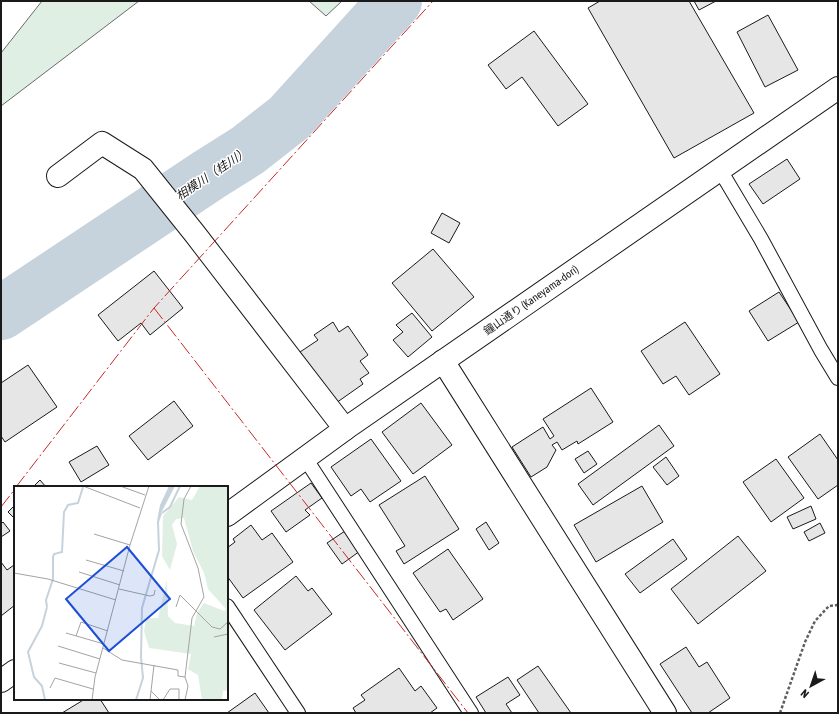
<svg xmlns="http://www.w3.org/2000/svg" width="839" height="714" viewBox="0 0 839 714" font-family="'Asap Condensed','Noto Sans JP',sans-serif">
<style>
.green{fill:#e0efe3;stroke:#6a6a6a}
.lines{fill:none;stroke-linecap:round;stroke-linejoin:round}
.river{stroke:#c6d2dc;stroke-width:54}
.building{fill:#e6e6e6;stroke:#1a1a1a}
.lane-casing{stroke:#1a1a1a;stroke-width:16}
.street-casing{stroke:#1a1a1a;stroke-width:24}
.secondary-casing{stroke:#1a1a1a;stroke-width:24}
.path{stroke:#5f5f5f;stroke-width:2.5;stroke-dasharray:3 2;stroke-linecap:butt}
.lane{stroke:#fff;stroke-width:14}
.street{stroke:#fff;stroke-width:22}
.secondary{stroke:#fff;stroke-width:22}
.power{stroke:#c62828;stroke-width:1;stroke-dasharray:14 3 2 3;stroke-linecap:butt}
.labels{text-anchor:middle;stroke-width:3;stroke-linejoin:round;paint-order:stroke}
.street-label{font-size:11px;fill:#1a1a1a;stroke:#fff}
.water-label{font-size:12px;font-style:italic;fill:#1a1a1a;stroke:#fff}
.inset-river{fill:none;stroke:#c6d2dc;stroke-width:2}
.inset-road{fill:none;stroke:#a3a3a3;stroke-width:1}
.view{fill:#1d4ed8;fill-opacity:0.15;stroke:#1d4ed8;stroke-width:2}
.inset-edge{fill:none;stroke:#1a1a1a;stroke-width:2}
</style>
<rect width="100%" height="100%" fill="#fff"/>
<path class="green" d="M42,1H139L1,106V53Z
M309,1H342L326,16Z"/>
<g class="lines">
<path class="river" d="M1,313L210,174L248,150L289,118L395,1"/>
</g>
<path class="building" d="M600,1H689L754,113L674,158L588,8Z
M694,1H716L699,10Z
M768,15L798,70L765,87L737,32Z
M534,31L588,104L558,126L522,77L506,89L488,65Z
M787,159L800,179L763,204L749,184Z
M442,213L460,223L449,243L431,233Z
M433,249L474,297L432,331L392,283Z
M154,271L183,308L150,335L141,323L118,341L98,315Z
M779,292L799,322L768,341L749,311Z
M412,313L432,337L408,357L393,340L403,332L396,325Z
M333,322L339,332L348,326L368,355L360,361L369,373L360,379L363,384L336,403L300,352L318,340L314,335Z
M685,322L720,374L689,395L676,376L663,384L641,351Z
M28,365L57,407L5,442L1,436V383Z
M591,388L613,422L578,444L577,441L562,450L557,442L552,445L556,450L547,467L531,477L512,447L543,427L550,439L554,436L543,419Z
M174,401L193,426L148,460L129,436Z
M421,403L452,445L413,474L382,432Z
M659,425L674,446L593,505L578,484Z
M820,434L838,460V485L818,499L788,457Z
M371,439L401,481L370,502L361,489L351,496L331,467Z
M97,446L109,465L81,482L69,462Z
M588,451L597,464L584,473L575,459Z
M666,457L679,476L667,485L653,467Z
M776,459L804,498L771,522L743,482Z
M425,476L459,529L404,564L396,551L405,546L379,505Z
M40,480L46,487H33Z
M311,483L322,498L305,510L310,515L286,532L271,511Z
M642,486L663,522L596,562L574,525Z
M15,505V519L8,512Z
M811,506L816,519L793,529L787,517Z
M3,522L10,531L1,537V524Z
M486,522L499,543L489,550L476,529Z
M820,523L825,533L809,541L804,532Z
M251,525L262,540L272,533L293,562L243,598L227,576V548L235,542L233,539Z
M345,531L360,551L342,564L327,543Z
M738,536L766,571L698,624L671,589Z
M673,539L687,559L640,593L625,574Z
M448,549L483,599L453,620L446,609L440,612L413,573Z
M1,562L7,570L14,565L15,567V605L1,616Z
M296,576L308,591L312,588L332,614L285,650L254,610Z
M686,647L699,667L707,662L730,698L708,713H692L660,664Z
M538,666L571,713H539L517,680Z
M399,668L415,691L421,686L437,708L430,713H356L353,708L365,700L361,695Z
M508,677L520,695L506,704L512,713H486L476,697Z
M255,693L269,713H227Z
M85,699H100L109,713H62Z"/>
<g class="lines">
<g class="lane-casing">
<path id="lane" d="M720,170L761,239L821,350L838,378
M305,458L471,713
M227,606L298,713"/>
</g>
<g class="street-casing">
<path id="street" d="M58,176L102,143L143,169L195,234L345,429
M443,361L665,713"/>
</g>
<g class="secondary-casing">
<path id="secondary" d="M227,515L345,429L838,88
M1,681L15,671"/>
</g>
<path class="path" d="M780,713L805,642L815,621L829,606L838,605"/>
<use href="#lane" class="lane"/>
<use href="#street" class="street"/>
<use href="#secondary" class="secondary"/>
<path class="power" d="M154,308L468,713
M16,487L154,308L433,1
M1,507L15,489"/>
</g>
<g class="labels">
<g class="street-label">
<text transform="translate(531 300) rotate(-35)" y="4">鐘山通り (Kaneyama-dori)</text>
</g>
<g class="water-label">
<text transform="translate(212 174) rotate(-34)" y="4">相模川（桂川）</text>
</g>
</g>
<g transform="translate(14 486)">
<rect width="214" height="214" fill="#fff"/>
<path d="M186,0H214V204L209,205L208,214H188L184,189L174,183L177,168L135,162L130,145L132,132H144L153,94L154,130L161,137L180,140L183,127L190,117L210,125L212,123L194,103L190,87L179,65L170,32L162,33L158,39L163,58L156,84L148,70L149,30L165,11L178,14Z" fill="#e0efe3"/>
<path d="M155,0H161L143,35L146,19Z" fill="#c6d2dc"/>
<path class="inset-river" d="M148,27L156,21L166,0M33,121L32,114L39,93V71L40,68L48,66L50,26L54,19L64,17L69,1M31,214L28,200L20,191L14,166L28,140L33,121M122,214L129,192L127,171L128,122L145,64L144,36L147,27"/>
<path class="inset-road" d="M69,0L126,22M106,0L131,9M80,48L116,59M72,74L110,85M65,86L106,99M0,87L34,93L102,114M105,103L136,110L140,109L141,104M162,121L166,109L198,141L206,143L214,136M52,147L90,158M62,150L67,136L94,145M200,151L214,148M44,160L86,173M89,162L108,174L164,184V190L171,191M45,177L82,187M36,202L41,192L79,203M137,205L146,214M78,214L81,191L116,59L135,0M136,214L140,179M149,214L156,203H165V214M171,214L174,200L171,191L178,132L190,111L184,82L167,38L170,13L177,0"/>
<path class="view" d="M113,61L156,113L95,165L52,113Z"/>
<rect width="214" height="214" class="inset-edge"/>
</g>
<rect width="839" height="714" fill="none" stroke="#1a1a1a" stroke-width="4"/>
<g transform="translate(811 686) rotate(220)" stroke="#ffffff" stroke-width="3" paint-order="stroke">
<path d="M0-3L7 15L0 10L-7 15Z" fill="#1a1a1a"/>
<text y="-6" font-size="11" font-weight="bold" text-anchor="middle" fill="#1a1a1a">N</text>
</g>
</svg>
